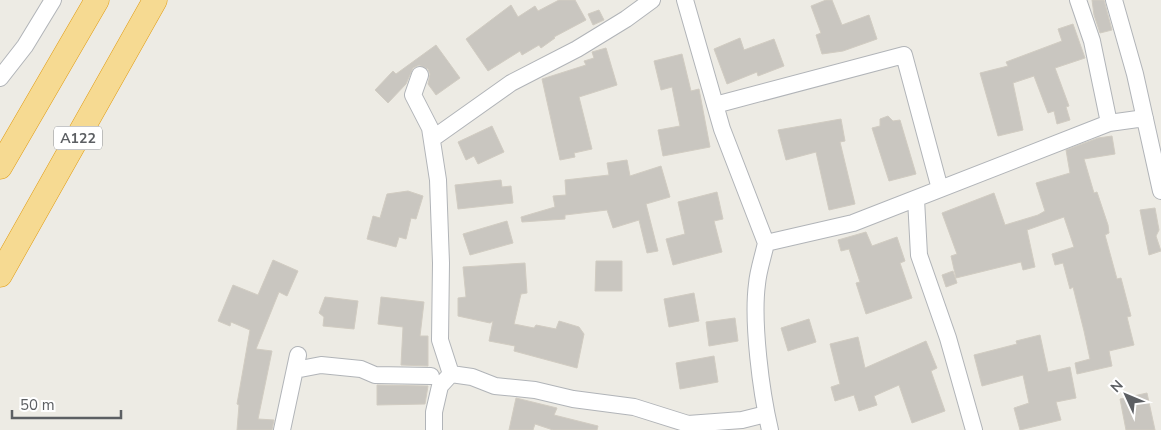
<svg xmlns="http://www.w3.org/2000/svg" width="1161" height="430" viewBox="0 0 1161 430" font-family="'Nunito Sans',sans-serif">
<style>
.building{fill:#c9c6c0;stroke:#d1ccc2}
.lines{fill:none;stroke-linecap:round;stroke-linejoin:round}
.minor-casing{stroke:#b1b4b8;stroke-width:18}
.highway-casing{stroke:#e19b0f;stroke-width:25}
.minor{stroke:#fff;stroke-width:16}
.highway{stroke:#f6da92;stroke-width:24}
.labels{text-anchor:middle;stroke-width:4.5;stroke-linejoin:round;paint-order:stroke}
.shield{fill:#fff;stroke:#8d8f92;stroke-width:1}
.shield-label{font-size:14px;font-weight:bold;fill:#5c5f63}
</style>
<rect width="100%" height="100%" fill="#edebe4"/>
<path class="building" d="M559,0H575L586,20L554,37L555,38L541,48L539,45L522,55L520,51L488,71L466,39L511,5L518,17L535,6L538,11Z
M826,0H832L842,25L869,15L877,39L843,51L822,54L816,35L821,33L811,6Z
M1092,0H1104L1112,30L1100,33L1094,15Z
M599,10L604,20L593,25L588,14Z
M1073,24L1085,58L1055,68L1069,106L1066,107L1070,120L1057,124L1054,111L1048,113L1034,76L1013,83L1023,130L998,136L980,73L1008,66L1006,62L1062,41L1058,29Z
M740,38L744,50L774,39L784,66L758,76L757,72L727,84L714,49Z
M436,45L460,78L436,95L428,84L430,74L428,69L419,65L413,68L406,84L388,103L375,90L393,71L396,74Z
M606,48L617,85L579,97L592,149L574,153L575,157L560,160L542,79L586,65L584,61L594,58L592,52Z
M682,54L691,91L699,89L710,147L663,156L658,130L680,126L672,87L661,90L654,61Z
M888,116L893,121L900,120L916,174L889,181L872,128L880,126V119Z
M841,119L845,141L840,142L855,204L829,210L816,152L786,160L778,130Z
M492,126L504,152L478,164L474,156L466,160L458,142Z
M1112,136L1115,154L1084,159L1094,193L1097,192L1108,225L1109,233L1105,235L1117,279L1121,278L1131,316L1127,317L1134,345L1109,351L1112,366L1077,374L1075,363L1090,359L1084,331L1073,287L1070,289L1063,263L1055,265L1052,254L1074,247L1064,217L1027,230L1035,267L1023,270L1021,262L956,278L951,256L957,254L942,213L994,193L1005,225L1038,215L1045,211L1036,183L1070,173L1066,150L1098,138Z
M627,160L630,176L661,166L670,197L646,204L658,251L647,253L639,220L613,228L607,210L565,215V219L522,222L521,217L555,207L553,196L566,195L565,180L609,175L607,163Z
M501,180L502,187L511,186L513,203L458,209L455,185Z
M408,191L423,196L416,219L411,218L406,239L399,237L396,247L367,239L373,216L380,218L387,194Z
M717,192L723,219L714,221L722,252L673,265L666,239L685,234L678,202Z
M1155,208L1159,230L1156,236L1161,251L1149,255L1140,210Z
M507,221L513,243L470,255L463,234Z
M866,232L872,246L897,237L905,261L900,263L912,298L866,314L856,283L860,282L849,249L841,251L838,240Z
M273,260L298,271L287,296L279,292L256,349L272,351L258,419L274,420L272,430H237L239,405L237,404L250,330L231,322L230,326L218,321L233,285L258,295Z
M596,261H622V291H595Z
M525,263L527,293L521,294L514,324L534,328L536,325L556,329L559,321L579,327L584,334L577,368L514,351L515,346L489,341L493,321L490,323L458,316V298L466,297L463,267Z
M953,271L957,283L946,287L942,275Z
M694,293L699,321L669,327L664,299Z
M325,297L358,301L354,329L323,326L324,317L319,313Z
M381,297L424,302L420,336H428V366L401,365L403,327L378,324Z
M735,318L738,341L709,346L706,322Z
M809,319L816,342L788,351L781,328Z
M1040,335L1048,372L1070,367L1076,398L1056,402L1061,420L1020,430L1014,408L1029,403L1023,375L982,386L974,355L1017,344L1016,341Z
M858,337L865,368L926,341L937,368L931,371L945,411L912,423L899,385L874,396L877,405L859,411L854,395L835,401L831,387L840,384L830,344Z
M714,356L718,382L680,389L676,363Z
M377,385L428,386L425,404L377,405Z
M1147,393L1155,430H1126L1120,399Z
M516,398L557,408L554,415L598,426L597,430H553L535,424L533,430H509Z"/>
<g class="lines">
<g class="minor-casing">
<path id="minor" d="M685,0L722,129L766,243
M1078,0L1092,41L1109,123
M1114,0L1135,74L1161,191
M420,75L413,95L430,128L438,180L441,263L440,340L451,374
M0,78L25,46L53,0
M715,105L904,55L940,189
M432,139L511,83L577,49L626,19L652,0
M916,199L919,255L948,338L974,430
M295,370L321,365L361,369L375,375L431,376
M282,430L298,355
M434,430V412L440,386L451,374L472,377L495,386L535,390L573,399L634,407L688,424L742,420L766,414
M770,430C761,392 752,322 757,284C758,271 763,257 766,243L853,223L1109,123L1145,118"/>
</g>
<g class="highway-casing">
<path id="highway" d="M0,167L97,0
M0,275L155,0"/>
</g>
<use href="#minor" class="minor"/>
<use href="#highway" class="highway"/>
</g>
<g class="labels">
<rect class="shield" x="54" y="126.5" width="48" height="23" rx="4"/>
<g class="shield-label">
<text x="78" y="143">A122</text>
</g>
</g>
<g transform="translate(1126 395) rotate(314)" stroke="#ffffff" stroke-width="4" paint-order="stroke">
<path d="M0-4L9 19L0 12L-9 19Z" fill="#5c5f63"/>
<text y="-8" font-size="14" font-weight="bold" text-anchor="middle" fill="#5c5f63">N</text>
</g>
<path d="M12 410v8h109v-8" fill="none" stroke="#5c5f63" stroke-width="2.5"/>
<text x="20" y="410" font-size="15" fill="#5c5f63" stroke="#ffffff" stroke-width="4" paint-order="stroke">50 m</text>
</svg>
